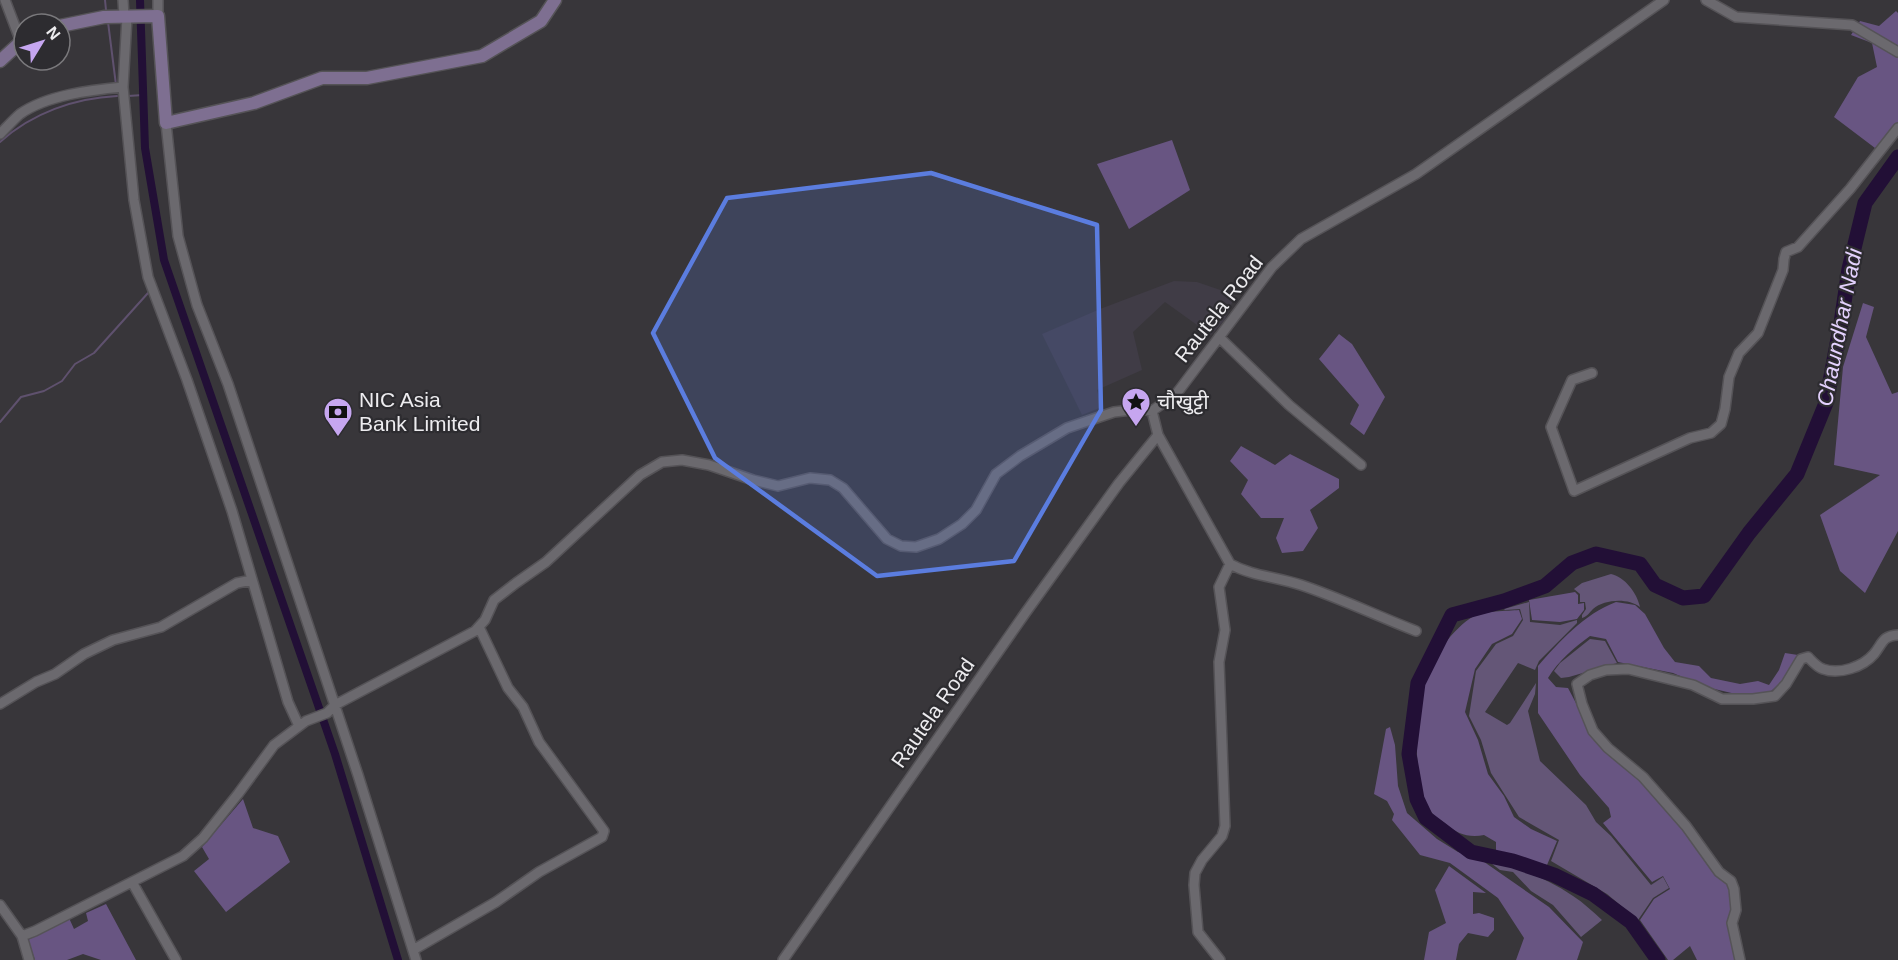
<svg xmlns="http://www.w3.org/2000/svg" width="1898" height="960" viewBox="0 0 1898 960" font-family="Helvetica,'Noto Sans Devanagari',sans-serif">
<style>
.built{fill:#403c46}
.green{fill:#645677}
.forest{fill:#685582}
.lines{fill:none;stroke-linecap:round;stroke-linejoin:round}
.stream{stroke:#5f516e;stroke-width:2}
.canal{stroke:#220f36;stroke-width:8}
.river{stroke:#220f36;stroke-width:15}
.street-casing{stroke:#555357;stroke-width:12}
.secondary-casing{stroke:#555357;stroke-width:15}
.street{stroke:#6b696e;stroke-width:9}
.secondary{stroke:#7e6f91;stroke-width:12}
.marked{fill:#5b7ddf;fill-opacity:0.2;stroke:#5b7ddf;stroke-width:4.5;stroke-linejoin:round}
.labels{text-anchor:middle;stroke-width:4.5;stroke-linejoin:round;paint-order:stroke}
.street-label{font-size:21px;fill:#edecef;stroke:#2d2c30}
.poi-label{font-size:21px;fill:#edecef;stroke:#2d2c30;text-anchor:start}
.water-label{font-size:22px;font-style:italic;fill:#e4d2fe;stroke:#2d2c30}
</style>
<rect width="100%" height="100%" fill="#38363a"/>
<path class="built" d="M1174,281L1197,282L1235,295L1225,320L1211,335L1165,302L1133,332L1142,370L1097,390L1102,407L1082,415L1042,334L1100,309Z"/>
<path class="green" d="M1611,574C1625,577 1637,593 1640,607C1628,598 1605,599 1593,609C1589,613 1588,616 1582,618V615L1586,609L1585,602H1580V594L1574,589L1582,583Z
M1529,602L1530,622L1560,625L1577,620V623L1539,661L1535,670L1518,663L1485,712L1507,725L1510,723L1536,683L1535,694L1528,711L1540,761L1586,805L1596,822L1611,836L1651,885L1663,877L1669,888L1653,898L1638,920L1607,894L1551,861L1559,840L1519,817L1491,773L1481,740L1469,716L1476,671L1496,644L1513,636L1523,620L1520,609L1505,610L1504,609Z
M1590,639L1605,641L1617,663L1569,677L1561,678L1554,671L1560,663Z
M1487,860C1518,868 1547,878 1573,896C1584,903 1593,912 1602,920L1581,937L1553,905L1531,891L1513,872L1500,870Z"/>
<path class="forest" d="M1896,11L1898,13V123L1875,148L1834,117L1858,77L1877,67L1872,43L1851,35L1860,21L1879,26Z
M1172,140L1190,190L1129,229L1097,164Z
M1863,303L1874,307L1866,337L1892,394L1898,392V531L1865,593L1840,571L1820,515L1880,475L1834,465L1843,367Z
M1339,334L1352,344L1385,397L1364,435L1350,424L1359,405L1319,359Z
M1241,446L1275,465L1290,454L1339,479V488L1310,510L1318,528L1303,551L1282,553L1276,538L1284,518H1261L1241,494L1248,480L1230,461Z
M1575,592L1578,595V604L1584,603V610L1577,619L1560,622L1532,620L1529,600Z
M1616,602L1635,605L1645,614L1664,648L1675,662L1699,666L1711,678L1740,684L1758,681L1769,685L1779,670L1785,653L1798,655L1790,674L1770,692L1740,695L1706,687L1673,673L1618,662L1606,639L1590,636C1574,648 1559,660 1548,678L1556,687L1568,688L1597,743L1637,778L1664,807L1728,885L1733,902L1737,960H1697L1690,946L1673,960H1668L1640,920L1654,899L1670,889L1663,876L1652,882L1603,823L1611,817L1609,808L1580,775L1538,713V666C1560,641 1584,614 1616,602Z
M1519,610L1522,619L1512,634L1492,644L1475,669L1465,712L1478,740L1488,774L1504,796L1514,817L1531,829L1557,841L1547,865L1496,852V842L1484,835C1469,838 1457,834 1446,824C1442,821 1435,817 1432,813C1411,786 1415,713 1425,682C1431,659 1453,628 1474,616C1482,611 1508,611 1519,610Z
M1390,727L1395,745L1398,786L1407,813L1437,839L1458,852L1477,857L1549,907L1583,942L1577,960H1516L1524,938L1498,898L1450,863L1420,855L1392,820L1394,814L1387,801L1374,794L1386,729Z
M243,799L253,828L278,836L290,862L226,912L194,871L209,859L202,847Z
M1449,866L1486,893L1473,892V914L1479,913L1494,918V930L1488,937L1468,933L1459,944L1456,960H1424L1429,932L1446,923L1435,890Z
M106,904L136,960H101L83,954L67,960H35L28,940L69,918L74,929L88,921L86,913Z"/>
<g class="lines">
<path class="stream" d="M105,0L106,10
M108,22L116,85
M128,96L143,95
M0,142C32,113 75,98 117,96
M0,422L21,397L44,391L62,381L75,364L94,353L148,293"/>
<path class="canal" d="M140,0L145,148L164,260L335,754L398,960"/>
<path class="river" d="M1658,960L1631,922L1593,894L1554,875L1513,861L1471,852L1426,818L1417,799L1409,754L1418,683L1452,615L1504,601L1545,586L1572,563L1596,554L1640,564L1655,585L1683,598L1704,596L1749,533L1797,474L1826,403L1841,323L1849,269L1865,203L1898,157"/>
<g class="street-casing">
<path id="street" d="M5,0L21,42
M123,0L124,16
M158,0V16
M1706,0L1736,17L1852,25L1898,52
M127,17L123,87L134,200L148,277L187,380L232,511L288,702L299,726
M166,123L178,236L197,305L228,384L358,775L416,960
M0,134C7,127 13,120 20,114C47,95 91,90 123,87
M1219,337L1289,405L1361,465
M1592,373L1572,380L1551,427L1574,491L1690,438L1711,433L1721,424L1725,409L1729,377L1739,353L1758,333L1783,270L1784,259L1786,252L1798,247L1850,189L1898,128
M1152,411L1177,393L1272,267L1301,239L1416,174L1664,0
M1152,411L1158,435L1230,564C1252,576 1277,577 1301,585C1340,598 1377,616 1416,631
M0,704L36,682L55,674L84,654L113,640L161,627L237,583L252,580
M132,882L176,960
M0,905L22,936L35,931L183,856L203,838L238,794L274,745L306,721L327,713L335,705L475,631L485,620L494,600L516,583L546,562L640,475L662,462L682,460L709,465L753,480L778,486L810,478L830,480L843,488L887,539L901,546L916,547L939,539L962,524L976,510L996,474L1020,456L1067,428L1114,412L1140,409L1152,411
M22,936L29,960
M413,950L496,902L539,872L602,837L604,831L539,742L523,707L508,688L479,627
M783,960L1026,612L1119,483L1158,435
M1220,960L1198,932L1194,885L1195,873L1202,860L1222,836L1225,826L1219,662L1225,630L1219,587L1230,564
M1740,960L1732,923L1736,910L1734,889L1731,881L1719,872L1686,826L1643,777L1608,748L1593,731L1582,704L1577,684L1590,675L1606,670L1628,669L1693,685L1722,699H1753L1775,696L1786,684L1801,659L1808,657C1812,661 1817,667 1823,669C1839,675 1863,667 1874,654C1883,643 1882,636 1898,635"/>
</g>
<g class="secondary-casing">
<path id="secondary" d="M60,26L104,17L158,16L166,123L254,103L322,78H367L482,56L541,21L555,0
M0,61L24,39"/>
</g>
<use href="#street" class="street"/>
<use href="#secondary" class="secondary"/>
</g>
<path class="marked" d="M931,173L1097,225L1101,410L1014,561L877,576L715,458L653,333L727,198Z"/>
<defs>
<g id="sight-pin" transform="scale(1.5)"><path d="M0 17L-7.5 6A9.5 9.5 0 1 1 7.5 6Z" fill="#c6a6f0" stroke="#2d2c30"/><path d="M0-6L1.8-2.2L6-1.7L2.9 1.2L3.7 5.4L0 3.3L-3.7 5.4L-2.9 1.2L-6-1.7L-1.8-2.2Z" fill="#111"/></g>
<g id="bank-pin" transform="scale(1.5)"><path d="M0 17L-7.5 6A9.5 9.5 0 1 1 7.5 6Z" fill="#c6a6f0" stroke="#2d2c30"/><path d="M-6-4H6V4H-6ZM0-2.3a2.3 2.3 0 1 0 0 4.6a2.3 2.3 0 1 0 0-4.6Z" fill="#111"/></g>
</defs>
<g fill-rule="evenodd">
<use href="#sight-pin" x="1136" y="402"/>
<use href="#bank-pin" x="338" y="412"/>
</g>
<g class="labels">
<g class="street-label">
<text transform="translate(1219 309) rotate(-52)" y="7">Rautela Road</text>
<text transform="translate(933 713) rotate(-55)" y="7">Rautela Road</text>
</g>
<g class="poi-label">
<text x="359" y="407">NIC Asia<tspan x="359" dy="24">Bank Limited</tspan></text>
<text x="1157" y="409">चौखुट्टी</text>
</g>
<g class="water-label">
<text transform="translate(1839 327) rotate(-79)" y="8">Chaundhar Nadi</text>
</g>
</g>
<g transform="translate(42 42) rotate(52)"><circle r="28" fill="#2d2c30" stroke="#7a797c" stroke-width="1.5"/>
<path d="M0-4.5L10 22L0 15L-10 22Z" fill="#c6a6f0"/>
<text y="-9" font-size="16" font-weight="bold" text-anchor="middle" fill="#edecef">N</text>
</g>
</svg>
